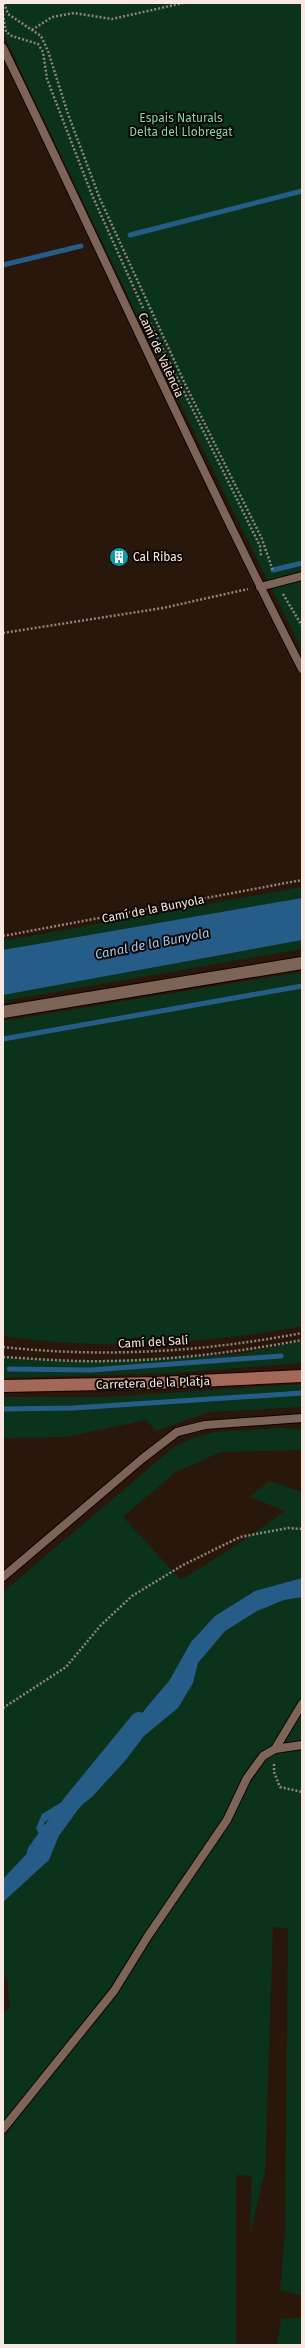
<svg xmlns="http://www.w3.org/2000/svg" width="305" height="2348" viewBox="0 0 305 2348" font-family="'Fira Sans',sans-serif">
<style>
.green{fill:#0b331c}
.water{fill:#265c88}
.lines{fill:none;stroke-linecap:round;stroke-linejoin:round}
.stream{stroke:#265c88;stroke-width:5}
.canal{stroke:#265c88;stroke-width:18}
.lane-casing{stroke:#120300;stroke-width:10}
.street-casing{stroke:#120300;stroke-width:14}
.secondary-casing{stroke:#120300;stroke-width:14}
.path{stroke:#938379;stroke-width:2.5;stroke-dasharray:2 2;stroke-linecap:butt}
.lane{stroke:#7c6557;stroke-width:8}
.street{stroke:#7c6557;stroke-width:12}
.secondary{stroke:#a36857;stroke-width:12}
.labels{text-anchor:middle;stroke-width:4;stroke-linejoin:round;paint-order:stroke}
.park-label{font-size:12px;fill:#7eda9f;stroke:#0d0502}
.street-label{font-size:12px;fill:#f7e9e1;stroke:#0d0502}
.poi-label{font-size:12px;fill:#f7e9e1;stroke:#0d0502;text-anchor:start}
.water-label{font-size:13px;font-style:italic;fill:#9fcbf3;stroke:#0d0502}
</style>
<rect width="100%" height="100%" fill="#2a170b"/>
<path class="green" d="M3,3H302V650L146,334L3,33Z
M302,887V905L3,956V941Z
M302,933V949L3,1001V983Z
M302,972V1326C203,1344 103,1351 3,1336V1021Z
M302,1341V1363L172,1373L3,1378V1357L67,1361L149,1359L240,1354Z
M302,1384V1407L209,1412L156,1431L146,1420L66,1437L3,1438V1397H104Z
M280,1428L302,1429V1450L221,1452L174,1473L123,1517L181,1580L235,1546L285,1511L250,1497L269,1481L302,1492V1578L287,1582L215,1616L191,1642L169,1681L146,1708L106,1765L70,1797L42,1814L36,1828L40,1836L33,1847L3,1879V1592L173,1448L193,1438L214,1432Z
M302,1597V2296L280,2290L285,2234L288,1928L273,1927L265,2171L250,2234L252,2176L236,2175V2345H3V2013L10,2007L7,1976L3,1979V1902L61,1829L53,1834L45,1830L44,1823L60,1810L66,1818L92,1797L125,1761L144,1736L178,1708L193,1683L198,1663L225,1631L256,1611L284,1600Z
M302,2317V2345H277L281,2319Z"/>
<path class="water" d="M302,898V940L3,995V950Z
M302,1578V1597L284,1600L257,1611L225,1631L198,1663L193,1683L178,1708L144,1736L125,1761L92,1797L65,1818L60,1810L44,1823L45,1830L53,1834L62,1828L49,1860L3,1902V1879L33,1847L40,1836L36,1828L42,1814L70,1797L106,1765L146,1708L169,1681L191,1642L215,1616L255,1591Z"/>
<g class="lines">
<path class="stream" d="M130,235L302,191
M3,265L81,246
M273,570L302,563
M3,1039L302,986
M9,1369L90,1370L281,1356
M3,1409L73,1408L302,1393"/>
<path class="canal" d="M36,1852L71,1804L139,1721"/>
<g class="lane-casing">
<path id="lane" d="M3,48C104,255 197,464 302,669
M260,587L302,576
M3,1577L142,1459L177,1432L205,1425L302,1418
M275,1749L302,1745
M3,2129L114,1991L148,1936L227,1820L247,1778L263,1756L275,1749L302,1704"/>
</g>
<g class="street-casing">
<path id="street" d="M3,1012L302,963"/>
</g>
<g class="secondary-casing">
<path id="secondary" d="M3,1386L156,1383L302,1376"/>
</g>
<path class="path" d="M4,3L8,14L41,36L48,51L68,114L100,199L186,386L262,539L273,571
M3,14L6,32L12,36L38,44L43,52L47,79L92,195L143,308
M32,30L52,17L74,13L112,19L183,3
M150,323L260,546L261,556
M283,594L302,626
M3,633L163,608L248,589
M3,936L302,880
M3,1347C103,1358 203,1352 302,1333
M3,1357C38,1359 74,1362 109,1361C174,1360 238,1352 302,1340
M3,1708L66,1667L101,1625L132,1596L183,1565L240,1537L288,1528L302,1529
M274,1764V1772L280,1787L302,1792"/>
<use href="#lane" class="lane"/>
<use href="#street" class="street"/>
<use href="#secondary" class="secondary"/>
</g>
<defs>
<g id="building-disc" transform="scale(1)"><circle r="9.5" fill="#0f9aa8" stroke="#0d0502"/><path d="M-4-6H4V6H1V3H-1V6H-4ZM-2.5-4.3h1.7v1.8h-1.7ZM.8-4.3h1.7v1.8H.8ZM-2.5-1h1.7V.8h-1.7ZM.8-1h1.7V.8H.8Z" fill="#fff"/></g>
</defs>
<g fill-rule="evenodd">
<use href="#building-disc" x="119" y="557"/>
</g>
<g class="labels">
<g class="park-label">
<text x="181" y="122">Espais Naturals<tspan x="181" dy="14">Delta del Llobregat</tspan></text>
</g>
<g class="street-label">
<text transform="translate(161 355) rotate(65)" y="4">Camí de València</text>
<text transform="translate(153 909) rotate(-11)" y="4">Camí de la Bunyola</text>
<text transform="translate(153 1342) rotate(-3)" y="4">Camí del Salí</text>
<text transform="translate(153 1383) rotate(-2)" y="4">Carretera de la Platja</text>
</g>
<g class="poi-label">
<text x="133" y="561">Cal Ribas</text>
</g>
<g class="water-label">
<text transform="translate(152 943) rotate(-11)" y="5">Canal de la Bunyola</text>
</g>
</g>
<rect width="305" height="2348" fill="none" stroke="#f7e9e1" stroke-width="8"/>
</svg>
